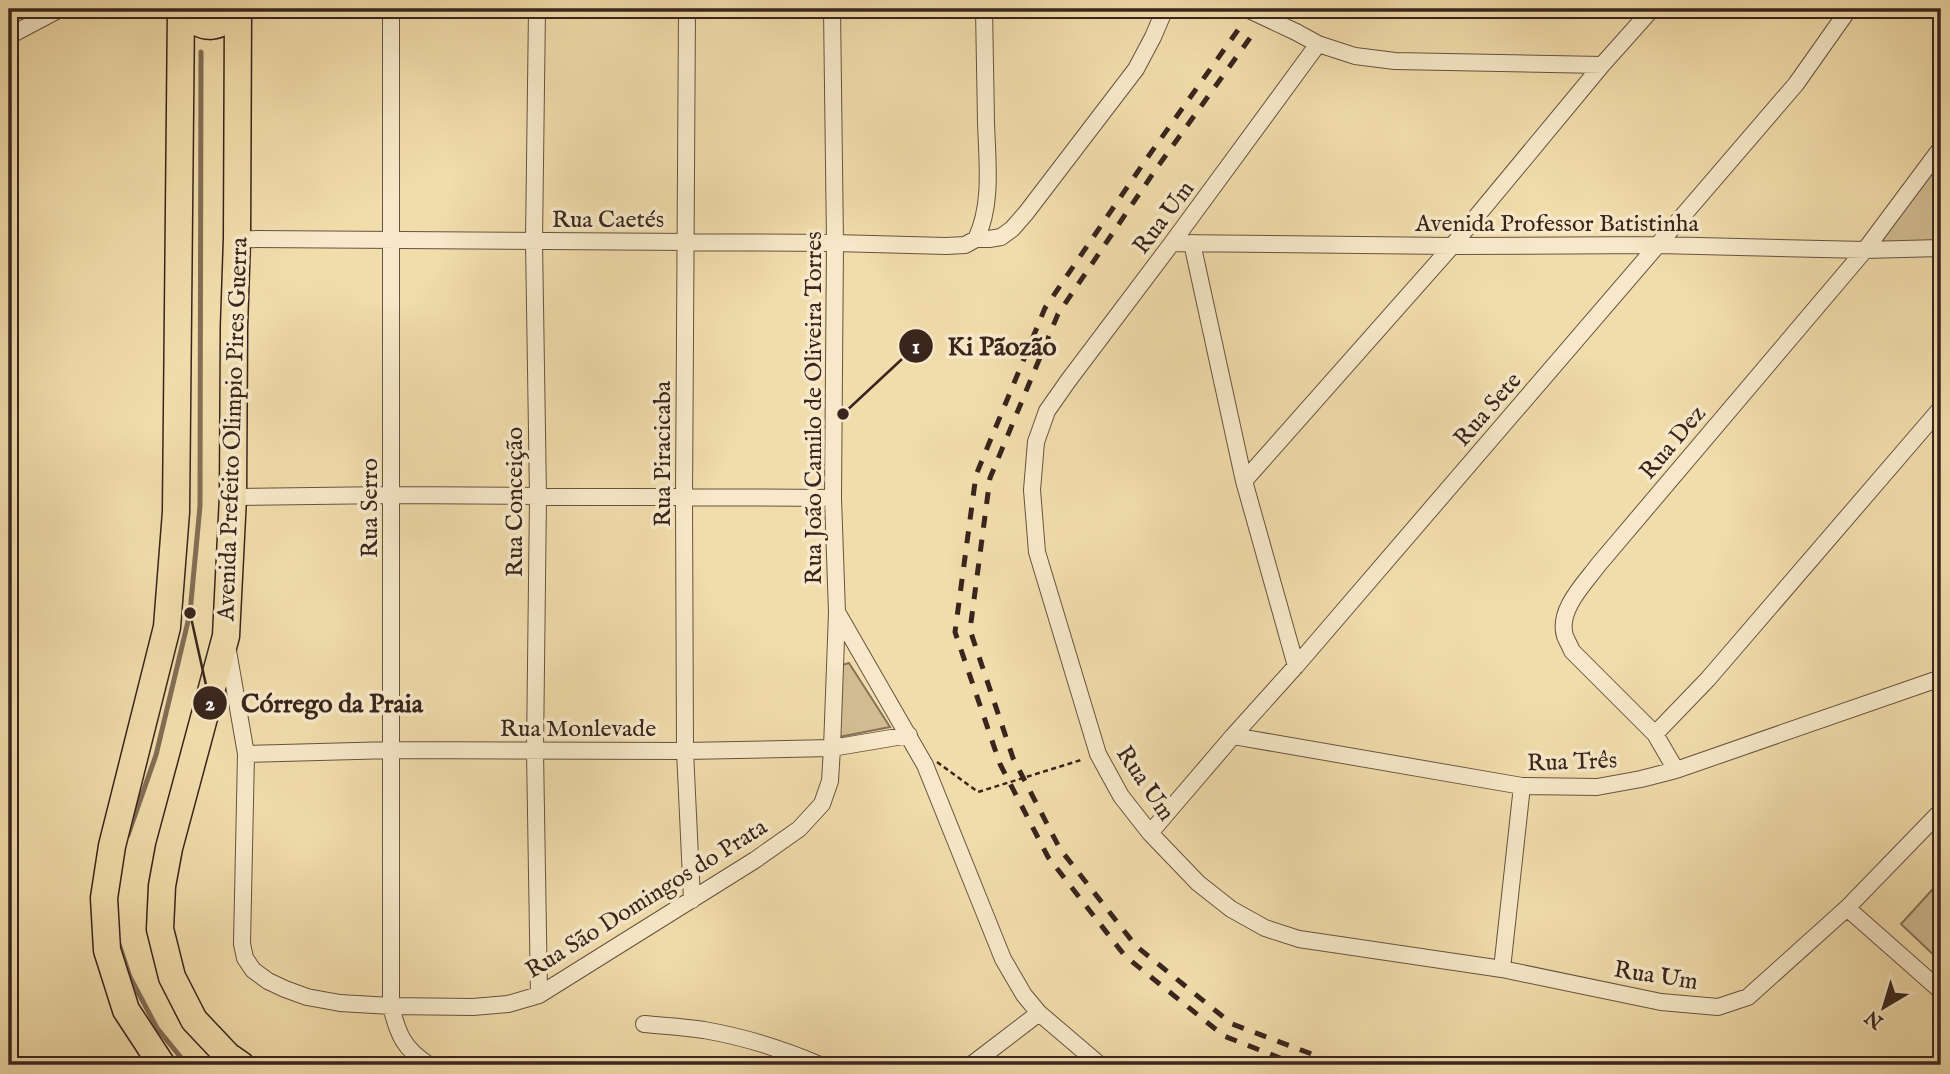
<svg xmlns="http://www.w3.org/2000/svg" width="1950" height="1074" viewBox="0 0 1950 1074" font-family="'IM FELL English',serif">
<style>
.green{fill:#d2bd93;stroke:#867158;stroke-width:2}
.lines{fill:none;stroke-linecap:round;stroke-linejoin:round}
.stream{stroke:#826e55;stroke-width:5}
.minor-casing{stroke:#675340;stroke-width:18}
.primary-casing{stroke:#39251d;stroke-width:29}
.minor{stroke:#f6e8c8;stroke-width:16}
.primary{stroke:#f1dcab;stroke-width:26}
.rail{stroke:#39251d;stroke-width:5;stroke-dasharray:12 12;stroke-linecap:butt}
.minor-bridge-casing{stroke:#675340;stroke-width:18;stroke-linecap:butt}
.path-bridge{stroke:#39251d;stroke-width:2.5;stroke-dasharray:5 3.5;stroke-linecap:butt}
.minor-bridge{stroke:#f6e8c8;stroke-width:16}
.labels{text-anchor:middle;stroke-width:7;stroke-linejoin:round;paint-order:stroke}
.street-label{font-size:24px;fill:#39251d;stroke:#f6e8c8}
.leader{fill:none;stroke:#39251d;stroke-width:2.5}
.callout-dot{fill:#39251d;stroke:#f6e8c8;stroke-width:2.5}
.mark-label{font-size:21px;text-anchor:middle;font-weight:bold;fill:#fff}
.callout-label{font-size:26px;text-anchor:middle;font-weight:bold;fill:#39251d;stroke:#f6e8c8;stroke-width:7;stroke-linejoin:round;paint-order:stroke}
</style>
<rect width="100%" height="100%" fill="#f1dcab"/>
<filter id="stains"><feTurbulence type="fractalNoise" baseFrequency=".00286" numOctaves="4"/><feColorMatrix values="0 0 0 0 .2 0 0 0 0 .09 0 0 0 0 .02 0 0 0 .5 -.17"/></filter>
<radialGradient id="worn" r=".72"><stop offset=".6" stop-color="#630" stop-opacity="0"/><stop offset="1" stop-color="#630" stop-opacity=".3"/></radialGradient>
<path class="green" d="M1941,150V246L1871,247Z
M849,663L890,727L839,737L842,665Z
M1941,880V962L1901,924Z"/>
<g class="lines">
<path class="stream" d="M128,835L156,755L190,613L200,506L201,52
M119,944L130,977L157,1028L187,1065"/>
<g class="minor-casing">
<path id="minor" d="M391,9V1006C398,1035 404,1049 429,1065
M537,9L534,241L538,496L535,751L539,995
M687,9L684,497L685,751L692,900
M832,9L835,243L833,498L837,612L925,765L1003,959L1024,995L1039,1013L1100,1065
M1296,32L1318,44L1355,56L1395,61L1602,65
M9,36L60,9
M1318,44L1172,243L1068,381L1047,411L1036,442L1032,490L1037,552L1098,754L1121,796L1150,833L1198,883L1231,909L1265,928L1299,939L1502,969L1661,1002L1718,1007L1748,997L1847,908
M237,239L835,243L946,246L965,245L976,239H989L1001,237L1012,229L1026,213L1136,69L1153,37L1165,9
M976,239C993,204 987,160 986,122C985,84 985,46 984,9
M1172,243L1452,246L1658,245L1865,250L1941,248
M1192,243L1244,481L1296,666
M1244,481L1452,246L1602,65L1652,9
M233,497L391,495L833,498
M227,645L246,754L242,944L245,958L253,970L268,981L285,989L307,997L340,1003L391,1006L473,1007L508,1004L539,995L755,860L799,829L822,804L830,781L832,748L837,612
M1655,734L1708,679L1941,408
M1233,736L1522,786L1597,787L1641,779L1676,770L1941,678
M246,754L393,750L685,751L832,748L909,735
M1676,770L1655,734L1572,651C1570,646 1567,641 1565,636C1557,610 1585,583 1599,564L1865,250L1941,148
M1941,811L1847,908L1941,991
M1150,833L1233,736L1296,666L1796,84L1849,9
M1502,969L1522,786
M644,1024C664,1026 684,1027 704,1030C744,1037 783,1049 820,1065
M971,1065L1039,1013"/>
</g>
<g class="primary-casing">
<path id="primary" d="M238,9L237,239L234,327L233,497L226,636L169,848L162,886L160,929L172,977L194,1020L228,1056L241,1065
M181,10C203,31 216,31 238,11
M162,1065L126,1010L107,950L104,898L112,846L167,627L176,512L181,9"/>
</g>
<use href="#minor" class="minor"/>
<use href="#primary" class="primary"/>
<path class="rail" d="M1269,11L1271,9
M1238,30L1145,161L1045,308L976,475L955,632L1000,764L1048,857L1125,956L1224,1036L1298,1065
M1250,38L1156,169L1058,314L990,478L970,630L1013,758L1060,849L1136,946L1232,1024L1341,1065"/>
<g class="minor-bridge-casing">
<path id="minor-bridge" d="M1247,9L1296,32"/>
</g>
<path class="path-bridge" d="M937,762L978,792L1081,760"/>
<use href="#minor-bridge" class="minor-bridge"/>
</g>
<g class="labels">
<g class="street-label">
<text transform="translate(1163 217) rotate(-53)" y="8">Rua Um</text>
<text x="608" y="227">Rua Caetés</text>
<text x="1557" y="231">Avenida Professor Batistinha</text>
<text transform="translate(813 408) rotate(-90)" y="8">Rua João Camilo de Oliveira Torres</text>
<text transform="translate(1487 409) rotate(-49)" y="8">Rua Sete</text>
<text transform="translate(232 429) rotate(-88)" y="8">Avenida Prefeito Olimpio Pires Guerra</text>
<text transform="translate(1672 442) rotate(-50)" y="8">Rua Dez</text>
<text transform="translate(662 454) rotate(-90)" y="8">Rua Piracicaba</text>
<text transform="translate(514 502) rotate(-90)" y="8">Rua Conceição</text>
<text transform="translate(369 508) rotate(-90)" y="8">Rua Serro</text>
<text x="578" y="736">Rua Monlevade</text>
<text transform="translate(1572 761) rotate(-2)" y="8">Rua Três</text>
<text transform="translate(1146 783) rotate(56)" y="8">Rua Um</text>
<text transform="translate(646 898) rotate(-32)" y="8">Rua São Domingos do Prata</text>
<text transform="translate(1656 975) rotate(9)" y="8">Rua Um</text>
</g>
</g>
<path class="leader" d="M843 414L916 346M190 613L210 703"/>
<g class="callout-dot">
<circle cx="843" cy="414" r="7"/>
<circle cx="190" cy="613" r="7"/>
<circle cx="916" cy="346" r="18"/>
<circle cx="210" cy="703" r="18"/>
</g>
<g class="mark-label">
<text x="916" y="353">1</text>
<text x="210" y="710">2</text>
</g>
<g class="callout-label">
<text x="1002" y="355">Ki Pãozão</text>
<text x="332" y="712">Córrego da Praia</text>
</g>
<rect width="1950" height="1074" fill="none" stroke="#f1dcab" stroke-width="35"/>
<rect x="10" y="10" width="1929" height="1053" fill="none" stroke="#39251d" stroke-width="3.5"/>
<rect x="18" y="18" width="1915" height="1039" fill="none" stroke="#39251d" stroke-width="2"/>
<g transform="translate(1884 1007) rotate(218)" stroke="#f6e8c8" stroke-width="5" paint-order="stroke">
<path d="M0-5L12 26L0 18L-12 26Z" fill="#39251d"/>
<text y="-10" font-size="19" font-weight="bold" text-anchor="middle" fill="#39251d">N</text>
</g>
<rect width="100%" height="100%" filter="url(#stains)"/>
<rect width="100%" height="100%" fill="url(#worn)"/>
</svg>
